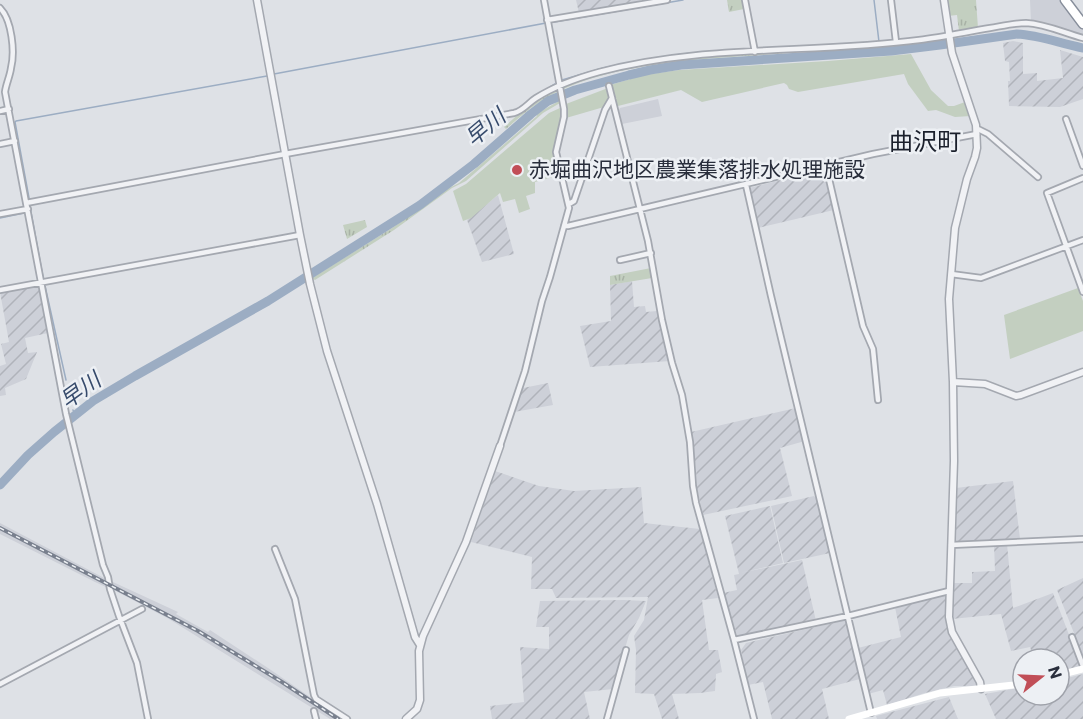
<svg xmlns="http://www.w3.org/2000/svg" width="1083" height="719" viewBox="0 0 1083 719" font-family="Commissioner,'Noto Sans JP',sans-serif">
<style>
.built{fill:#cdd0d8}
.industrial{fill:url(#industrial-furrows)}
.grass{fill:url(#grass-tufts)}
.green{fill:#c3cfc0}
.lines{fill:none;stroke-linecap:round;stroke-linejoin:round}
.stream{stroke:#9cadc3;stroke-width:1.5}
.river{stroke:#9cadc3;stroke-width:9}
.minor-casing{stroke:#a4a8b0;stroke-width:8}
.tertiary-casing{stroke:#a4a8b0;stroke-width:9}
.trunk-casing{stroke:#878e9b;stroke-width:11}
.minor{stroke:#f1f2f5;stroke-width:4.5}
.tertiary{stroke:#f1f2f5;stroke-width:6}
.secondary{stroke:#fff;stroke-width:7}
.trunk{stroke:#fff;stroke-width:8}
.rail-casing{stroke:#79808e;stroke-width:4}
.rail{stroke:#edf0f4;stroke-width:1.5;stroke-dasharray:4.5;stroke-linecap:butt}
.poi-dot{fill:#c14e57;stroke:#edf0f4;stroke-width:2}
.labels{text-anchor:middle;stroke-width:5;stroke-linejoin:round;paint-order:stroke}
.poi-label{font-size:21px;fill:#292e3c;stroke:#edf0f4;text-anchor:start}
.water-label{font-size:22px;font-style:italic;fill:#374b6c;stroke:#edf0f4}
.quarter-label{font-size:24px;fill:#1b202c;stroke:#edf0f4}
</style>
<defs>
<pattern id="industrial-furrows" width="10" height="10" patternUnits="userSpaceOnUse" patternTransform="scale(1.5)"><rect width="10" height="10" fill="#cdd0d8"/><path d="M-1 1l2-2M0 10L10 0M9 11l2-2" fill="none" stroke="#b0b3ba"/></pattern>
<pattern id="grass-tufts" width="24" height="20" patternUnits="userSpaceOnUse" patternTransform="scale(1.5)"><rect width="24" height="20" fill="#c3cfc0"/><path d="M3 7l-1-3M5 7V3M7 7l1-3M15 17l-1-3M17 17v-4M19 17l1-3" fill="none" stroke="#a8b2a6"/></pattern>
</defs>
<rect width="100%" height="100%" fill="#dee1e6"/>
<path class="built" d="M1030,0H1061L1083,29V35L1031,22Z
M658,99L662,116L622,124L619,110L620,108Z
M0,523L106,579L108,587H106L95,582L0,534Z
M113,582L178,612L176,614L208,632L210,630L268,668L342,719H330L206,642L169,619L112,589L111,583Z"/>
<path class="industrial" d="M576,0H641L640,2L579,13Z
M1013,41L1023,43V74L1037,73V81L1063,78L1060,50L1083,57V99L1060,107L1009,106L1008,81H1010L1009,62L1005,61L1003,43Z
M825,169L834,210L758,228L749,188Z
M498,195L514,254L482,262L467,220Z
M632,281L634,307L645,306L646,312L657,311L670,361L590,367L580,326L611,321L610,285Z
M40,285L48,333L25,338L28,353L37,352L26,379L5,388L6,395L0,396V366L6,364L1,344L9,342L0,292Z
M548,383L553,405L514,412L523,388Z
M796,408L805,441L780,448L792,496L703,515L697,489L696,468L691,432Z
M495,471L539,486L574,491L641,487L644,523L700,529L718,598L702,600L709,650H718L722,672L716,674L715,691L700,693L672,694L679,719H662L654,694L635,693L636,650L634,636L644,620L648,597L556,598L552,589H531L532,557L471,542Z
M1013,481L1020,539L953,543L956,488Z
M814,496L819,501L830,553L784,563L771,506Z
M770,506L783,563L740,573L802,560L816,621L738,638L723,593L737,590L734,575L739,574L725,516Z
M994,544H1007L1013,608L1053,593L1081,666L1059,672V659H1034L1030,647L1011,651L1001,614L952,619V583H972V572L995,571Z
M1083,578V656L1057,590Z
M946,595V625L950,637L978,684L976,686H954L925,693L887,705L883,690L868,694L858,648L901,637L895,607Z
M624,600L646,601L639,618L629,635L613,689L584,692L590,719H492L490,706L524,702L520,647L549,649V627H536L540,601Z
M846,620L860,679L822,689L829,719H772L763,682L748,685L741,650L746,643Z
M1083,674V719H996L985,694L1023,687V695H1059V680Z
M949,697L958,719H877L876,716Z"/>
<path class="grass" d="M727,0H742L744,9L729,12Z
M947,0H976L978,28L959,31L957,15L948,16Z
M787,51V53C714,59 623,60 557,92C538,101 522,115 506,129L504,127L532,102L555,89L557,90C560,89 562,87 565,85C570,81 580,79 586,77C651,58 720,54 787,51Z
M559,101L560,103L543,113L466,181L452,188L394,230L315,280L313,279L312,278L392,228L431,201L447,189L459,183L537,116L536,114Z
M365,220L367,227L347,239L343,225Z
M651,268L652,278L610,285V276Z"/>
<path class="green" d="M911,54L931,90L948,106H954L965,102L971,116L955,117L936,110L928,111L908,84L904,74L798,92L789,89L787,85L784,83L702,102L681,90L618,106L617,105L610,85L644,75L679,70L828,61Z
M608,88L609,95L604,107L566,118V104Z
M560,108L562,115L554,154L560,175L535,182V193L526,196L530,209L519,213L515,199L503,202L500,193L471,218L463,221L453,191L466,184L549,113Z
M1078,288L1083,301V331L1010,359L1004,315Z"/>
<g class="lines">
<path class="stream" d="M874,0L879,42
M554,22L683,0
M890,48L891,51
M651,59L682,54L751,49
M274,74L546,23
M562,80L603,68L637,61
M550,87L555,84
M29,198L15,122L16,121L267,76
M30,207L43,277
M0,218L24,213
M45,286L66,380
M73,410L75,415"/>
<path class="river" d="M0,485L28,455L54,432L93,401L135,376L268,301L420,205L474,164L531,114L548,101L575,90L629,75L650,70L681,65L891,51L940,45L1017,34C1040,35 1061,44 1083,48"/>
<g class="minor-casing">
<path id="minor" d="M745,0L755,52
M891,0L896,42
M0,8C12,20 15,52 11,68C10,76 6,84 5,92L66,414L103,565L108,577L110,589L119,616L137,663L148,719
M547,20L667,0
M609,86L648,241L662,320L672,363L682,395L690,442L693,486L696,503L734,640L754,719
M0,111L9,109
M1066,119L1083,166
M977,129L980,130L988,134L1038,177
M0,144L15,141
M826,166L863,326L873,349L878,400
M1083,178L1047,193L1083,292
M746,185L771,296L871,713
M26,203L285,154L514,113C523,111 528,103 536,98C555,86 577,78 599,72C703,44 813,54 919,40C943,37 966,32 990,28C1002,26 1014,23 1026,23C1046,24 1064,33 1083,38
M569,204L574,201L605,110L612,98
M0,214L28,209
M564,226H568L873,154L977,134
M620,260L651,253
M951,274L981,278L1083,240
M0,290L300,235
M500,446L525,371L542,301L550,277L569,208L556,152L564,117V109L544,0
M951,545L1083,539
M275,549L295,599L314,695L316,699L347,719
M1072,637L1083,666
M734,640L848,616L949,591
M0,684L142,609
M314,711L316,719
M607,719L626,650"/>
</g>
<g class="tertiary-casing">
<path id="tertiary" d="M257,0L300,235L310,284L327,351L377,504L415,637L420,645
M944,0L952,53L976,125L977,148L975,157L967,179L955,228L949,299L953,382L954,461L949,617L952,632L980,682L981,689
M953,382L985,384L1016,396L1021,395L1083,372
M406,719L417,709L420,700L419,651L423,636L466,542L500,446"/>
</g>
<g class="trunk-casing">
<path id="trunk" d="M1065,0L1083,24"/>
</g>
<use href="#minor" class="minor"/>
<use href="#tertiary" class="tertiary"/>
<path class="secondary" d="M1059,675L1083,669
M849,719L940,693L1023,684"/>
<use href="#trunk" class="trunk"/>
<g class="rail-casing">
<path id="rail" d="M0,528L198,631L282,682L338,719"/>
</g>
<use href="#rail" class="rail"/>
</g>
<circle class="poi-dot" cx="517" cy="170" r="6"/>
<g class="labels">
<g class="poi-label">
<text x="529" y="177">赤堀曲沢地区農業集落排水処理施設</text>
</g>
<g class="water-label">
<text transform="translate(485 127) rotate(-40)" y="8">早川</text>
<text transform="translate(80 390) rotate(-36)" y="8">早川</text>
</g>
<g class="quarter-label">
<text x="925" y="150">曲沢町</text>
</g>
</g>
<g transform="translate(1041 677) rotate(72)"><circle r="28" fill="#edf0f4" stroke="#9fa2aa" stroke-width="1.5"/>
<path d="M0-4.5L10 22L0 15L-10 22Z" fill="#c14e57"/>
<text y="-9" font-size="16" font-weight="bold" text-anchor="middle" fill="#292e3c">N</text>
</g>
</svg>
